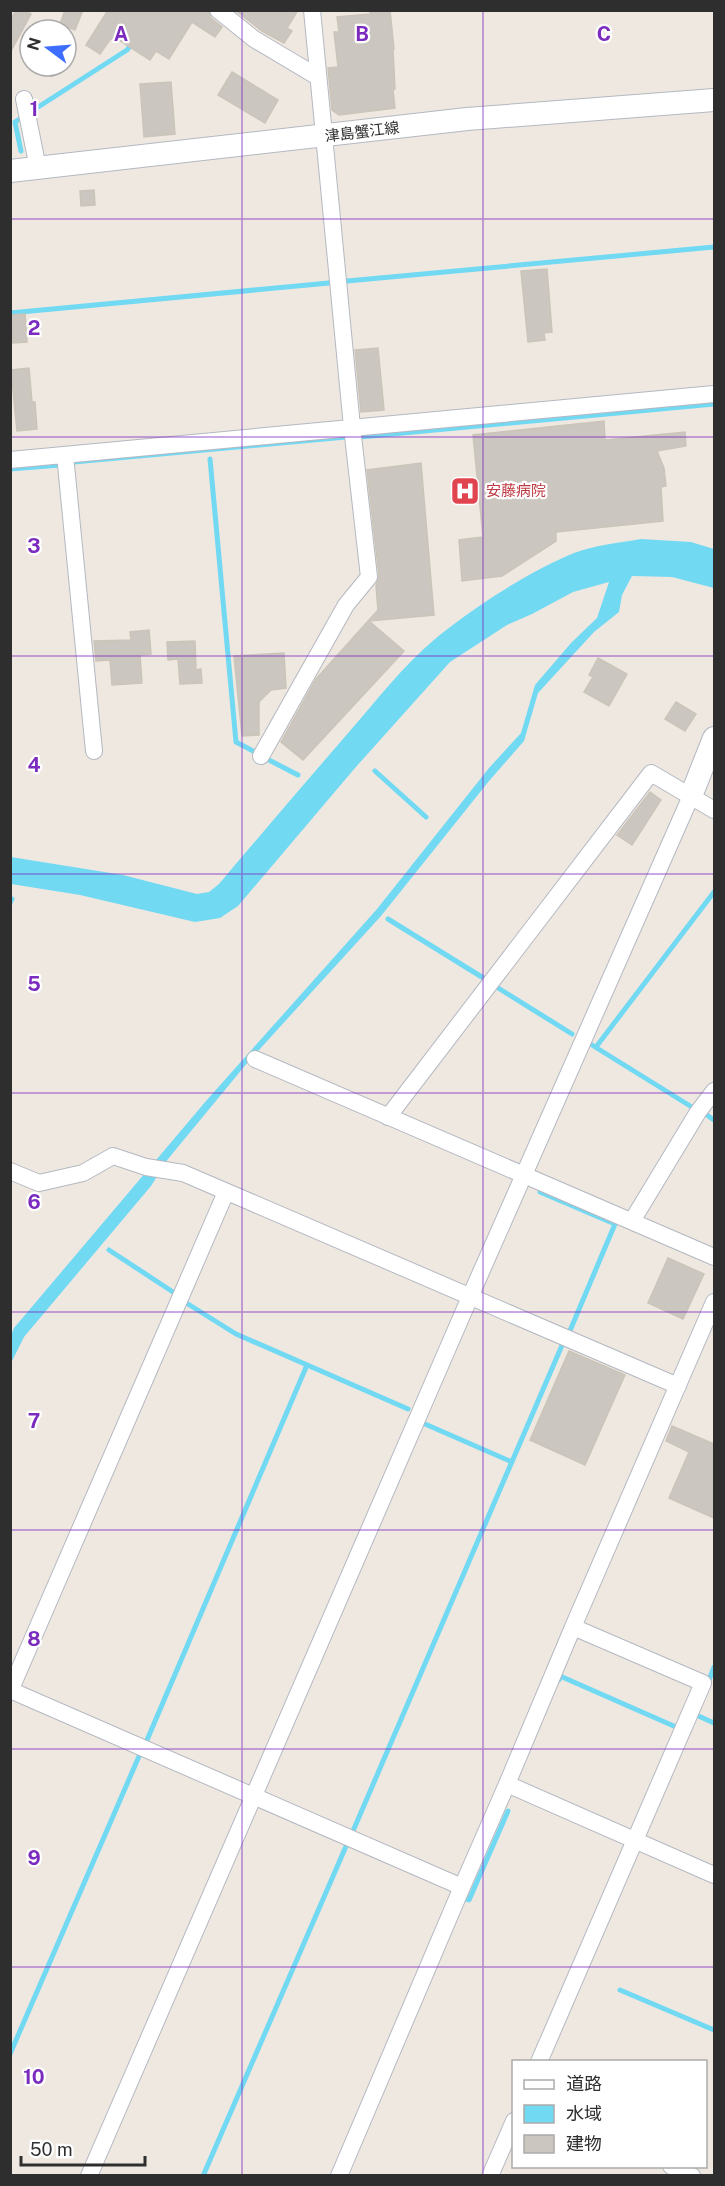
<svg xmlns="http://www.w3.org/2000/svg" width="725" height="2186" viewBox="0 0 725 2186" font-family="'Public Sans','Noto Sans JP',sans-serif">
<style>
.water{fill:#72d9f3}
.lines{fill:none;stroke-linecap:round;stroke-linejoin:round}
.stream{stroke:#72d9f3;stroke-width:5}
.building{fill:#cbc6bf;stroke:#cbc4b9;stroke-width:1.5}
.street-casing{stroke:#b4b8c1;stroke-width:18}
.secondary-casing{stroke:#b4b8c1;stroke-width:24}
.street{stroke:#fff;stroke-width:16}
.secondary{stroke:#fff;stroke-width:22}
.grid{fill:none;stroke:#7b2cbf;stroke-width:1.5;stroke-opacity:0.55}
.labels{text-anchor:middle;stroke-width:4.5;stroke-linejoin:round;paint-order:stroke}
.street-label{font-size:15px;fill:#2e2e2e;stroke:#fff}
.health-label{font-size:15px;fill:#be3a42;stroke:#fff;text-anchor:start}
.grid-label{font-size:20px;text-anchor:middle;font-weight:bold;fill:#7b2cbf;stroke:#fff;stroke-width:4.5;stroke-linejoin:round;paint-order:stroke}
</style>
<rect width="100%" height="100%" fill="#efe8e1"/>
<path class="water" d="M641,539L691,542L714,549V588L672,577L632,576L622,595L619,612L594,632L538,693L524,741L489,781L381,916L248,1062L168,1159L151,1186L24,1337L11,1363V1335L14,1328L206,1101L377,909L489,768L521,733L535,685L571,643L597,618L609,582L573,592L532,614L507,625L450,662L355,768L238,906L220,918L195,922L80,895L11,884V857L123,875L197,894L209,892L219,884C262,833 305,783 349,732C376,701 403,666 435,639C472,608 530,571 574,553C596,545 618,543 641,539Z"/>
<g class="lines">
<path class="stream" d="M32,111L127,50L132,43
M21,151L15,122L21,118
M347,281L714,247
M10,313L329,283
M360,437L714,404
M210,459L236,742L257,753
M74,462L346,437
M10,469L60,465
M265,758L298,775
M375,771L426,817
M10,903L12,899
M388,919L485,979
M495,986L572,1034
M592,1045L695,1109
M596,1047L714,892
M704,1113L714,1120
M540,1192L615,1224L569,1333
M109,1250L173,1292
M188,1304L236,1334L408,1409
M425,1424L512,1462
M559,1680L560,1676L676,1727
M709,1680L714,1667
M694,1714L714,1723
M147,1740L307,1365
M353,1831L563,1343
M463,1901L465,1898L469,1900L508,1811
M620,1990L714,2030
M10,2054L140,1754
M203,2176L347,1844"/>
</g>
<path class="building" d="M16,10H24L31,14L10,53V21Z
M65,10H83L75,30L60,24Z
M108,10H208L211,18L222,27L215,37L192,22L169,59L156,51L150,60L119,40L117,43L111,38L100,54L86,45Z
M235,10H298L287,28L292,31L284,43L262,31Z
M370,10H390L394,49H393L395,89L393,90L395,108L339,115L332,110L328,68L338,67L334,32H339L337,17L370,14Z
M232,72L278,100L265,123L218,95Z
M171,82L175,134L144,137L140,84Z
M94,190L95,205L81,206L80,191Z
M547,269L552,332L544,333L545,340L528,342L521,271Z
M25,314L27,342L13,343L11,315Z
M378,348L384,410L361,412L355,350Z
M29,368L32,402H35L37,429L17,431L11,370Z
M604,421L605,440L685,432L686,446L657,451L664,468L666,486L661,487L663,521L556,532V541L502,576L462,581L459,540L483,537L473,435Z
M421,463L434,615L369,621L404,651L303,760L281,742L316,679L378,610L376,586L379,576L367,470Z
M149,630L151,654L140,655L142,683L112,685L110,660L96,661L94,641L131,640L130,632Z
M195,641L196,670L201,669L202,683L180,684L178,659L168,660L167,642Z
M284,653L286,688L271,690L259,702V735L242,736L234,656Z
M598,658L627,674L609,706L584,692L593,677L589,675Z
M676,702L696,714L685,731L665,719Z
M650,792L661,800L632,845L617,835Z
M668,1258L704,1274L683,1319L648,1303Z
M569,1351L625,1375L585,1465L530,1440Z
M672,1426L714,1444V1518L669,1498L689,1452L666,1441Z"/>
<g class="lines">
<g class="street-casing">
<path id="street" d="M218,10L254,39L318,77
M24,99L38,168
M65,455L94,751
M10,460L714,394
M261,756L346,605L369,577L352,427L312,10
M255,1059L714,1257
M388,1117L651,773L714,810
M10,1171L39,1183L83,1173L113,1156L146,1167L183,1173L678,1386
M632,1221L698,1112L714,1091
M573,1627L714,1302
M10,1690L462,1887L507,1784L714,1875
M10,1691L226,1192
M507,1784L573,1627L703,1683L539,2062
M671,2166L692,2176
M89,2176L470,1297L691,796
M339,2176L462,1887
M490,2176L514,2121"/>
</g>
<g class="secondary-casing">
<path id="secondary" d="M10,171L467,119L714,100
M691,796L714,738"/>
</g>
<use href="#street" class="street"/>
<use href="#secondary" class="secondary"/>
</g>
<path class="grid" d="M242,10V2176M483,10V2176M10,219H714M10,437H714M10,656H714M10,874H714M10,1093H714M10,1312H714M10,1530H714M10,1749H714M10,1967H714"/>
<defs>
<g id="hospital-square" transform="scale(1.5)"><rect x="-9" y="-9" width="18" height="18" rx="4" fill="#e0444e" stroke="#fff"/><path d="M-5-5h3v3.5h4V-5h3V5h-3V1.5h-4V5h-3Z" fill="#fff"/></g>
</defs>
<g fill-rule="evenodd">
<use href="#hospital-square" x="465" y="491"/>
</g>
<g class="labels">
<g class="street-label">
<text transform="translate(362 132) rotate(-7)" y="5">津島蟹江線</text>
</g>
<g class="health-label">
<text x="486" y="496">安藤病院</text>
</g>
</g>
<g class="grid-label">
<text x="121" y="41">A</text>
<text x="362" y="41">B</text>
<text x="604" y="41">C</text>
<text x="34" y="116">1</text>
<text x="34" y="335">2</text>
<text x="34" y="553">3</text>
<text x="34" y="772">4</text>
<text x="34" y="991">5</text>
<text x="34" y="1209">6</text>
<text x="34" y="1428">7</text>
<text x="34" y="1646">8</text>
<text x="34" y="1865">9</text>
<text x="34" y="2084">10</text>
</g>
<rect width="725" height="2186" fill="none" stroke="#2e2e2e" stroke-width="24"/>
<rect x="512" y="2060" width="195" height="108" fill="#ffffff" stroke="#ababab" stroke-width="1.5"/>
<rect x="524" y="2080" width="30" height="9" fill="#ffffff" stroke="#ababab" stroke-width="1.5"/>
<text x="566" y="2090" font-size="18" fill="#2e2e2e">道路</text>
<rect x="524" y="2105" width="30" height="18" fill="#72d9f3" stroke="#ababab" stroke-width="1.5"/>
<text x="566" y="2120" font-size="18" fill="#2e2e2e">水域</text>
<rect x="524" y="2135" width="30" height="18" fill="#cbc6bf" stroke="#ababab" stroke-width="1.5"/>
<text x="566" y="2150" font-size="18" fill="#2e2e2e">建物</text>
<g transform="translate(48 48) rotate(286)"><circle r="28" fill="#ffffff" stroke="#ababab" stroke-width="1.5"/>
<path d="M0-4.5L10 22L0 15L-10 22Z" fill="#3e6eff"/>
<text y="-9" font-size="16" font-weight="bold" text-anchor="middle" fill="#2e2e2e">N</text>
</g>
<path d="M21 2156v9h124v-9" fill="none" stroke="#2e2e2e" stroke-width="3"/>
<text x="30" y="2156" font-size="18" fill="#2e2e2e" stroke="#ffffff" stroke-width="4.5" paint-order="stroke">50 m</text>
</svg>
